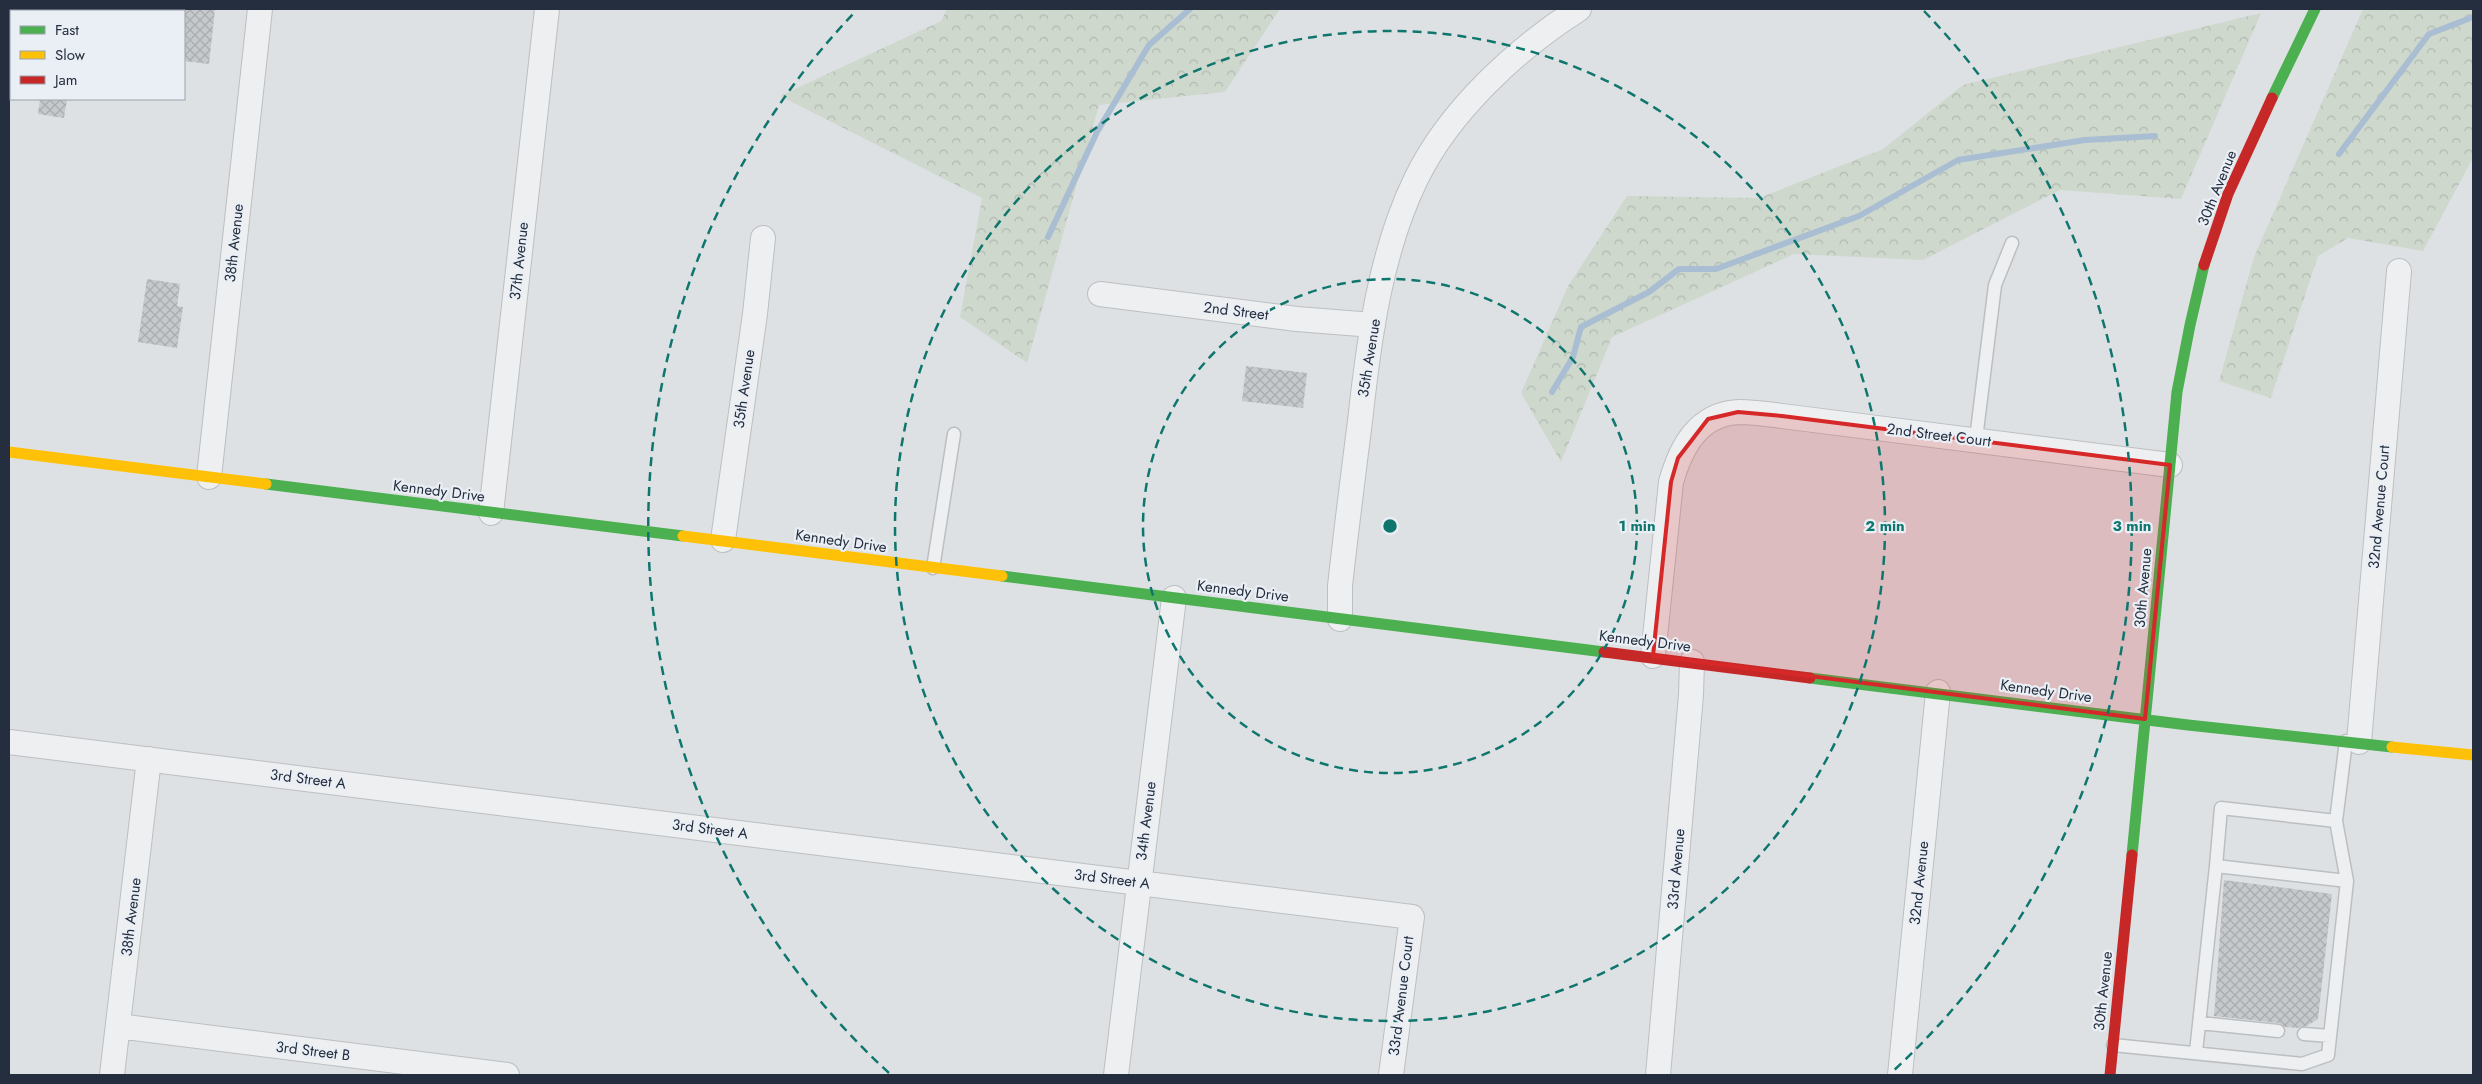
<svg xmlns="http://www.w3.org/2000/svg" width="2482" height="1084" viewBox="0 0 2482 1084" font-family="Jost,sans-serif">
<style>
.forest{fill:url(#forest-crowns)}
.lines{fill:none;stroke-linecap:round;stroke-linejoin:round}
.stream{stroke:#a9bed2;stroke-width:6}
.building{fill:url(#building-cross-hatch)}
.lane-casing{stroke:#bcbfc2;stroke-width:15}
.street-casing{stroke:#bcbfc2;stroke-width:26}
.lane{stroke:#edeff1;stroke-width:12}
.street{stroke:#edeff1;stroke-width:24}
.fast{stroke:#4caf50;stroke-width:11}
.slow{stroke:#ffc107;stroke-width:11}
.jam{stroke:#c62828;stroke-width:11}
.marked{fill:#d62828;fill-opacity:0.2;stroke:#d62828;stroke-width:4;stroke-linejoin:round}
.ring{fill:none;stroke:#0f766e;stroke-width:2.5;stroke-dasharray:9 6}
.labels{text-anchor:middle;stroke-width:4.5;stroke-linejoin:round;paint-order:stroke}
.street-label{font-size:15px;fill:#242e3e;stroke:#eaeff5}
.centre{fill:#0f766e;stroke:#eaeff5;stroke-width:2.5}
.ring-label{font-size:15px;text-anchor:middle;font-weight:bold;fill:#0f766e;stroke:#eaeff5;stroke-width:4.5;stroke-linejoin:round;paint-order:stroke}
</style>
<defs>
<pattern id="forest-crowns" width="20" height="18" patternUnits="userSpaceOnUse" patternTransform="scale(1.25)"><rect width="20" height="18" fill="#ced8cd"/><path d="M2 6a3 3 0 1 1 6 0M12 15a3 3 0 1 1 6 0" fill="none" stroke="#b1bab1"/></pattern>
<pattern id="building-cross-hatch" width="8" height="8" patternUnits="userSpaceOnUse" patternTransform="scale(1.25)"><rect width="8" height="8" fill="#c6c9cc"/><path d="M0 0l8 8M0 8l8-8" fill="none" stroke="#aaadb0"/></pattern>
</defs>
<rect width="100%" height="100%" fill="#dee1e4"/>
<path class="forest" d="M947,9H1280L1225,92L1099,105L1027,363L960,317L982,198L780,96L941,21Z
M2363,9H2473V158L2423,251L2348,238L2318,256L2271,398L2219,381L2254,257Z
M2261,13L2181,199L2060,190L1923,260L1794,254L1612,337L1561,462L1521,393L1568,286L1627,196L1759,198L1883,149L1963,85Z"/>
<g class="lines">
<path class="stream" d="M2339,154L2429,34L2473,17
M1048,237L1097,132L1149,45L1190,9
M1552,392L1573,357L1581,327L1649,292L1679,269H1716L1859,216L1958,160L2085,140L2155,136"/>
</g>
<path class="building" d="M184,9H215L209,64L184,61Z
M40,99H67L64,118L38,114Z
M147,279L180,284L177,306L183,307L177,348L138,342Z
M1246,366L1307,373L1303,408L1242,401Z
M2224,880L2332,894L2318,1019L2307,1026L2299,1028L2285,1027L2279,1023L2214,1016Z"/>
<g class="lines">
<g class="lane-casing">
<path id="lane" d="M1976,439L1995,285L2012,243
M933,568L954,434
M2336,821L2221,808L2216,866L2347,881L2336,821L2346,741
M2200,1023L2278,1031
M2304,1034L2330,1036
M2113,1045L2302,1064L2328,1055L2347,881
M2196,1052L2216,866"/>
</g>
<g class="street-casing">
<path id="street" d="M1100,294L1297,319L1373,325
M209,477L260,9
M491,513L547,9
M723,540L755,314L763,238
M1340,619V586C1346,531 1353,476 1360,421C1369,339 1380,253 1416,179C1449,111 1516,49 1579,9
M1653,656L1671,482C1681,447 1698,414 1739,412C1753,412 1768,414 1782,416L2170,465
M9,742L1412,917L1391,1075
M2359,742L2399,271
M118,1026L507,1075
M112,1075L149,759
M1116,1075L1174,598
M1658,1075L1691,695L1692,662
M1900,1075L1938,692"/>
</g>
<use href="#lane" class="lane"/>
<use href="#street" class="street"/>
<path class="fast" d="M2272,98L2315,9
M266,484L683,536
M1002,576L1604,652
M1810,678L2188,725L2392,747
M2132,855L2177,392L2190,325L2204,265"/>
<path class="slow" d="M9,452L266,484
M683,536L1002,576
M2392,747L2473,755"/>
<path class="jam" d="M2204,265L2228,194L2272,98
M1604,652L1810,678
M2110,1075L2132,855"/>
</g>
<path class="marked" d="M1738,412L1782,416L2170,465L2145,719L1653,656L1671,482L1678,458L1708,419Z"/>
<g class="ring">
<circle cx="1390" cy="526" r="247"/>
<circle cx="1390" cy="526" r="495"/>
<path d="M889 1073A742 742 0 0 1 856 11M1924 11A742 742 0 0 1 1891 1073"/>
</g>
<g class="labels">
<g class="street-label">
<text transform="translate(2217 188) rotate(-68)" y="5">30th Avenue</text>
<text transform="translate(234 243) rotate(-84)" y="5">38th Avenue</text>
<text transform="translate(519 261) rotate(-84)" y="5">37th Avenue</text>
<text transform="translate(1236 311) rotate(7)" y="5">2nd Street</text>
<text transform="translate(1369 358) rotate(-81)" y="5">35th Avenue</text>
<text transform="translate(744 389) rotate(-82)" y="5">35th Avenue</text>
<text transform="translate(1939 435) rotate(7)" y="5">2nd Street Court</text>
<text transform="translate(439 491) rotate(7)" y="5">Kennedy Drive</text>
<text transform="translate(2379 507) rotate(-85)" y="5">32nd Avenue Court</text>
<text transform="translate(841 541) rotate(8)" y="5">Kennedy Drive</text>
<text transform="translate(2143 588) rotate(-85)" y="5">30th Avenue</text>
<text transform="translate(1243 591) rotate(7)" y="5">Kennedy Drive</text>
<text transform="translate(1645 641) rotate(7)" y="5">Kennedy Drive</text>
<text transform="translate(2046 691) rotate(8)" y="5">Kennedy Drive</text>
<text transform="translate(308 779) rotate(7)" y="5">3rd Street A</text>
<text transform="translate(1146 821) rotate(-83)" y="5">34th Avenue</text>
<text transform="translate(710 829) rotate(7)" y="5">3rd Street A</text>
<text transform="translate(1676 869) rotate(-85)" y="5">33rd Avenue</text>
<text transform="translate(1112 879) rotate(7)" y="5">3rd Street A</text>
<text transform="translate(1919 883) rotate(-84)" y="5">32nd Avenue</text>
<text transform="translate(131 917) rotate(-83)" y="5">38th Avenue</text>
<text transform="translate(2103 991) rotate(-84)" y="5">30th Avenue</text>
<text transform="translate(1401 996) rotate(-83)" y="5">33rd Avenue Court</text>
<text transform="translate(313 1051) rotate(7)" y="5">3rd Street B</text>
</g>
</g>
<circle cx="1390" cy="526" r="8" class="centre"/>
<g class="ring-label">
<text x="1637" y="531">1 min</text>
<text x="1885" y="531">2 min</text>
<text x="2132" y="531">3 min</text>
</g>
<rect width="2482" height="1084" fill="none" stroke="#242e3e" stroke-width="20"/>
<rect x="10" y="10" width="175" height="90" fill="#eaeff5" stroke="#9ba2ac"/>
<rect x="20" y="26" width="25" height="8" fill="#4caf50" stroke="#9ba2ac"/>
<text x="55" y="35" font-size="15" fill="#242e3e">Fast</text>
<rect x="20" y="51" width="25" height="8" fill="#ffc107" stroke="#9ba2ac"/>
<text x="55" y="60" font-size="15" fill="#242e3e">Slow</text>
<rect x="20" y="76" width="25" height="8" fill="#c62828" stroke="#9ba2ac"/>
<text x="55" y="85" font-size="15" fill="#242e3e">Jam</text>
</svg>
